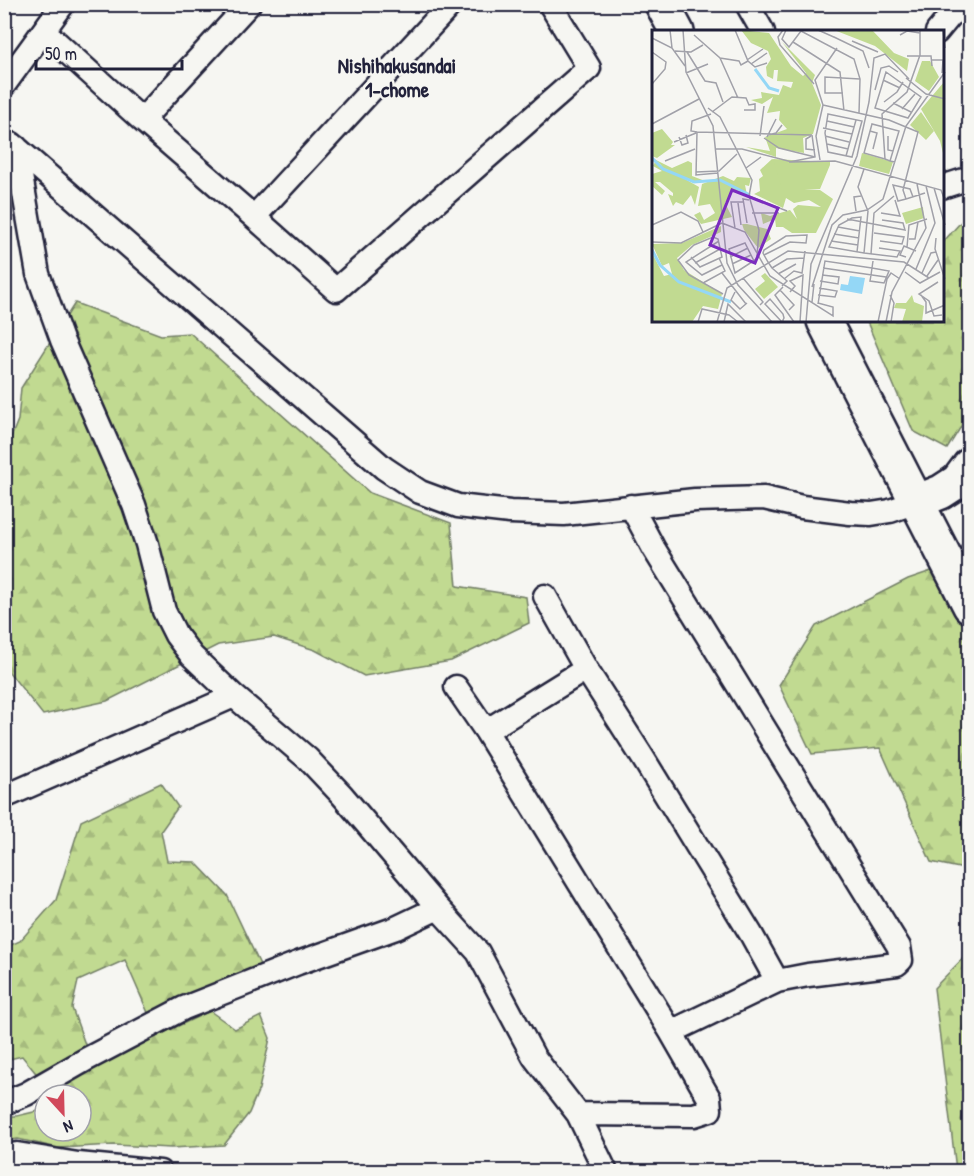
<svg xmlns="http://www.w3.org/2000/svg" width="974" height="1176" viewBox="0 0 974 1176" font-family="'Patrick Hand',sans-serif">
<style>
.forest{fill:url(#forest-firs);stroke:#727e66;stroke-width:1.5}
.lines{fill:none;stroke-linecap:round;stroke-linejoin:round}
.street-casing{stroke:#22223b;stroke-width:27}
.secondary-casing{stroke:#22223b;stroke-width:38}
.street{stroke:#f6f6f2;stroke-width:22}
.secondary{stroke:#f6f6f2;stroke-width:33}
.labels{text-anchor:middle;stroke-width:5;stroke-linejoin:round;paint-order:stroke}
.neighbourhood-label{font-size:21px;font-weight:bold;fill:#22223b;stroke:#f6f6f2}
.inset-river{fill:none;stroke:#94d7f6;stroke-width:3}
.inset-road{fill:none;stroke:#a1a1a9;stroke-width:1.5}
.view{fill:#7b2cbf;fill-opacity:0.15;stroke:#7b2cbf;stroke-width:3}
.inset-edge{fill:none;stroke:#22223b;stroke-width:3}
</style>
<defs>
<pattern id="forest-firs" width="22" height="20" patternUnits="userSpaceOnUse" patternTransform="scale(1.5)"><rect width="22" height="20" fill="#c1da91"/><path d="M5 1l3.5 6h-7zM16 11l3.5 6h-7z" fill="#a6bb7e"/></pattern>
</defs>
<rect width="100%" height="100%" fill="#f6f6f2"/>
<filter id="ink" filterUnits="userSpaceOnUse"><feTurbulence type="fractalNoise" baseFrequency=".0167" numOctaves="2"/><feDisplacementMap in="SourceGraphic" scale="12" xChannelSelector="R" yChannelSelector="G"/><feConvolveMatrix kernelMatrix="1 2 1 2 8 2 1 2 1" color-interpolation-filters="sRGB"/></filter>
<g filter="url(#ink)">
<path class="forest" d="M969,213V414L947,449L913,431L867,322L868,321H942L943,242Z
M75,303L161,335L190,333L370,493L451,523L457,586L526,597L529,623L451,661L364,676L315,650L274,637L218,645L107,701L43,715L5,667L4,455L18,420L21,388Z
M969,558V870L931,862L880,748L812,754L779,685L816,626L908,579Z
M161,783L178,807L161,831L167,861L195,862L227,895L262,969L149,1015L125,960L78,981L72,1008L87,1050L39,1077L22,1056L5,1060L4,948L20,941L56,900L81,821Z
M969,952V1171H951L956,1170L934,988Z
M210,1011L235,1029L261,1016L270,1038L259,1089L249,1113L224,1145L171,1148L114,1145L58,1148L18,1139L5,1141V1116H17L42,1110L45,1106V1131H81V1095H53L58,1088L129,1049Z"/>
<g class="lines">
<g class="street-casing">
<path id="street" d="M747,4L763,32
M44,31L142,120L254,217L336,290L589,68L550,4
M937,32L960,4
M4,85L63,4
M142,120L249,4
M12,144L384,468L420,492L458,506L510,512L564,514L695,500L764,498L802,507L850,513L871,514L890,511L916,502
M16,147L38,274L62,340L134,505L147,544L164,611L176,635L192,656L234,696L308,759L342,795L438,908L478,952L534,1057L578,1114L606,1172
M942,187L970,178
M254,217L451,4
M631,506L654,549L899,947L901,960L897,964L808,975L777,981L671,1032
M545,596L586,669L643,758L751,934L777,981
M456,687L486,731L671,1032L709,1098L710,1110L694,1115L578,1114
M486,731L586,669
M4,797L234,696
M4,1103L26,1094L87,1059L184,1008L298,963L396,928L438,908
M4,1156L17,1154L78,1164L160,1172"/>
</g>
<g class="secondary-casing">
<path id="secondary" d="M662,4L677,32
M824,321L970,606
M916,502L941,492L958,481L970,465"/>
</g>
<use href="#street" class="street"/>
<use href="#secondary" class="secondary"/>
</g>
</g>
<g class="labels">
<g class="neighbourhood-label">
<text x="397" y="73">Nishihakusandai<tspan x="397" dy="24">1-chome</tspan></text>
</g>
</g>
<g transform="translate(652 30)">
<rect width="292" height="292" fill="#f6f6f2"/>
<path d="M269,82L282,101L274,110L258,95Z" fill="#c1da91"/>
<path d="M89,0L117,3L139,36L151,46L154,43L130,12L163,45L160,53L169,75L161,104L151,108L152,123L124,118V127L94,117L118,121L113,107L135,99L127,90L128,81L115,83L121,67L110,74L99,70L110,68L109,62L127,65L131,55L139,58L141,52L125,51L126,40H122L121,49L115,46L114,37L119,29L116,21L99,13ZM182,0H220L242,23L257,29L255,41L223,16ZM270,31H278L287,47L277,61L263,51ZM292,52V127L288,111L269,79ZM10,99L21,112L19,115H23L5,128L0,126V103ZM2,129L20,138L36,131L40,133V146L53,151L43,152L17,142ZM120,129L126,131L137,158L168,160L181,169L164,203H140L131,197H124L123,189L111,194L109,183L118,186L138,180L145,189L141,179L146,175L169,177L157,170L142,173L134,168L131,178L102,164L108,161L107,149L111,146L108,140ZM3,132L47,157L43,175L39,165L31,175L24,172L21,176L16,164L21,166V163L8,152H3L13,161L10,165L0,156V144L10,141L1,136ZM71,146L82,151L85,147L99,148L97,156L93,155L95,165L81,161L73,173L80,187L49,194L42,185L48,182L52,190L63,183L58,174L46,176L50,154ZM95,194L115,199L119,209L106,218L92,200L90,194ZM69,196V202L40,215L25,228L32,240L70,264L66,279L51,276L40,292H0V223L12,246L20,244L17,233L10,236L0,214L30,213ZM260,265L262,272L272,276L270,292H250L254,279L242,278L244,273H254Z" fill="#c1da91"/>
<path d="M210,123L241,132L237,144L207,136ZM121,129L178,132V135L168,159H130Z" fill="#c1da91"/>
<path d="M271,177L272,188L254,194L250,183ZM113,243L126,257L112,269L103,259L113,251L109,246Z" fill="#c1da91"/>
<path d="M198,246L213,248L210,264L188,260L189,254L196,255Z" fill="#94d7f6"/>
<path class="inset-river" d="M103,39L117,58L127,61M0,128L11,139L42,152L68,150L98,165M0,220L8,235L27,252L79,272"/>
<path class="inset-road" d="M18,0L20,18M31,0L34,42L61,96L75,233L86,255L120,292M83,0L96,31L103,37L115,33M131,0L126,7L128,15L162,54M134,0L130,9L137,17L149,1L202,29L208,49L207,83M166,0L184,8M291,0L293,18M42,5L68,28L86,68M248,5L255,1L268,3M182,7L211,21L217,38M0,8L20,18L33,36M200,11L226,22M141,12L188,42L192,81M23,21L39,22L51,15M0,22L14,32L13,39L0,54M35,22L53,51L64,53L71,72M255,26H279L280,36M68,28L87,31L89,35L96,31M95,30L111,19M279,30H291L290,43M99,34L115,23M234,42L269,67L256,88L223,78ZM34,43L56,34M254,48L274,64L293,69M231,50L248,58M223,60L229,38L237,36L246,42M191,63H173V47L208,49M232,72L245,62L251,52M241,73L259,82M171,75L237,90L266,102L251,160L254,169M171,75L163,50L185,18M56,78L68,87L100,150L97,166L107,200L105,226M250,79L263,64M60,82L80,67L94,68L97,75L103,74V80H92M176,84L210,91L200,127L176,122L173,103ZM175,91L202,97M0,94L47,69M171,98L200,104M218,101L225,103L221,119M45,102L39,101L40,91L59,84M116,105L124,103L130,95M108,106L112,76M159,106L154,109V119L163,120M173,106L197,112M236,106V120L241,121M27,107L30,115L36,113L34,105M115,107L124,89M112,108L127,118L163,127M22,112L44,103M175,114L196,119M63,119H90L140,132L183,131L289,160L293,171M194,126L204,90M233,129L230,84L255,62L268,25V0M168,130L164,106L171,75M13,131L43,119M238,131L247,101L220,94L212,123L233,129L238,131L243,132M137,132L163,127L160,105M94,138L109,127M212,139L206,157L216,181L212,223M44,142L67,141L85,124M66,143L44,145L45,102L160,105M282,158L293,195M97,166L135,181M261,167L258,159L241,155L246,171L254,169L273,163M86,173L89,195M204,181L202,167L209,166M100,183H127M229,183L248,186L243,170M195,189L253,200L251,193L230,190M70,193L93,202L118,246L181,286V277L166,273M95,193L91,169L97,170M0,195L29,182L46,191L51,202M186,197L208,201M83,198L79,172H91M222,203L252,207L250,214L228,211M182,204L207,208M284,208L283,219L293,249M257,209H263L266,192M67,211L34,232L50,245L70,235M179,211L206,215M0,212L29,213L70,193M255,217L257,195L275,189M205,222L209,187L200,188L187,195L177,217L212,223L245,227L248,221L227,218M219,224L222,183L242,166M112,225L138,212L154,213L155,205L134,206L112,220L111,223L112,225L116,232L120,238L135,251L130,256M39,227L48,237L70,227L66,209L61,207L42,215L26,230L37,245L71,264M78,227L96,218M254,227L248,225L252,216L264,221M102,231L93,213L77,219L83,243L106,228M43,233L68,219M80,234L99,225M120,238L135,229L152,228M171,238L234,247M264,239L283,193L274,156M253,242L268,253L288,242M70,243L94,274M270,243L279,223L284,222M126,244L144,234M275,246L286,230M91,248L111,272L108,275M132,249L142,241L150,243L153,221M168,251L186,254L187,247L170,245M286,252L267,264L277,271L282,286L290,285M51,253L73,241L67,228M131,257L123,265L142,292M160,257L180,195L191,185L215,180L231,169L254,96L293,42M128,260L142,275L137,280M83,262L79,270L88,279L95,273M138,262L143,256L138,251L151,245L148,292M166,265L183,267L185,261L167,258M238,265L242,273L239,292M269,265L274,272V283L293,275M160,272L162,254M166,274L173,231L220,238L237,241L232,253L218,251L219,245L221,231M46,292L50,279L77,285L86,292M65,292L75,258L136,221L252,232L277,248M72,292L76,274L94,292M130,292L131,291V290L132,288L131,284L118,269L113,274L130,292M154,292L159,234L205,126L217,72L222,28L233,24L257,49M226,292L235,249L239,243L248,249M234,292L240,262L274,198L265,154"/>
<path class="view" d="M80,160L126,178L103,233L58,215Z"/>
<rect width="292" height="292" class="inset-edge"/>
</g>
<rect width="974" height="1176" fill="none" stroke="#f6f6f2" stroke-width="24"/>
<rect x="12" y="12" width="950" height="1152" fill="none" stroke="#22223b" stroke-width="2" filter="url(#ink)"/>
<g transform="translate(63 1113) rotate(158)"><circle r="28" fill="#f6f6f2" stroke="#a1a1a9" stroke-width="1.5"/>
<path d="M0-4.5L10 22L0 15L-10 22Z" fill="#d1495b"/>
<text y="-9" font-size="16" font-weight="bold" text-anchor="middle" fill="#22223b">N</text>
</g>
<path d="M36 60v9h146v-9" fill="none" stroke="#22223b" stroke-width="3"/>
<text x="45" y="60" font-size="18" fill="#22223b" stroke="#f6f6f2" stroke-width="4.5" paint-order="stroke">50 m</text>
</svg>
